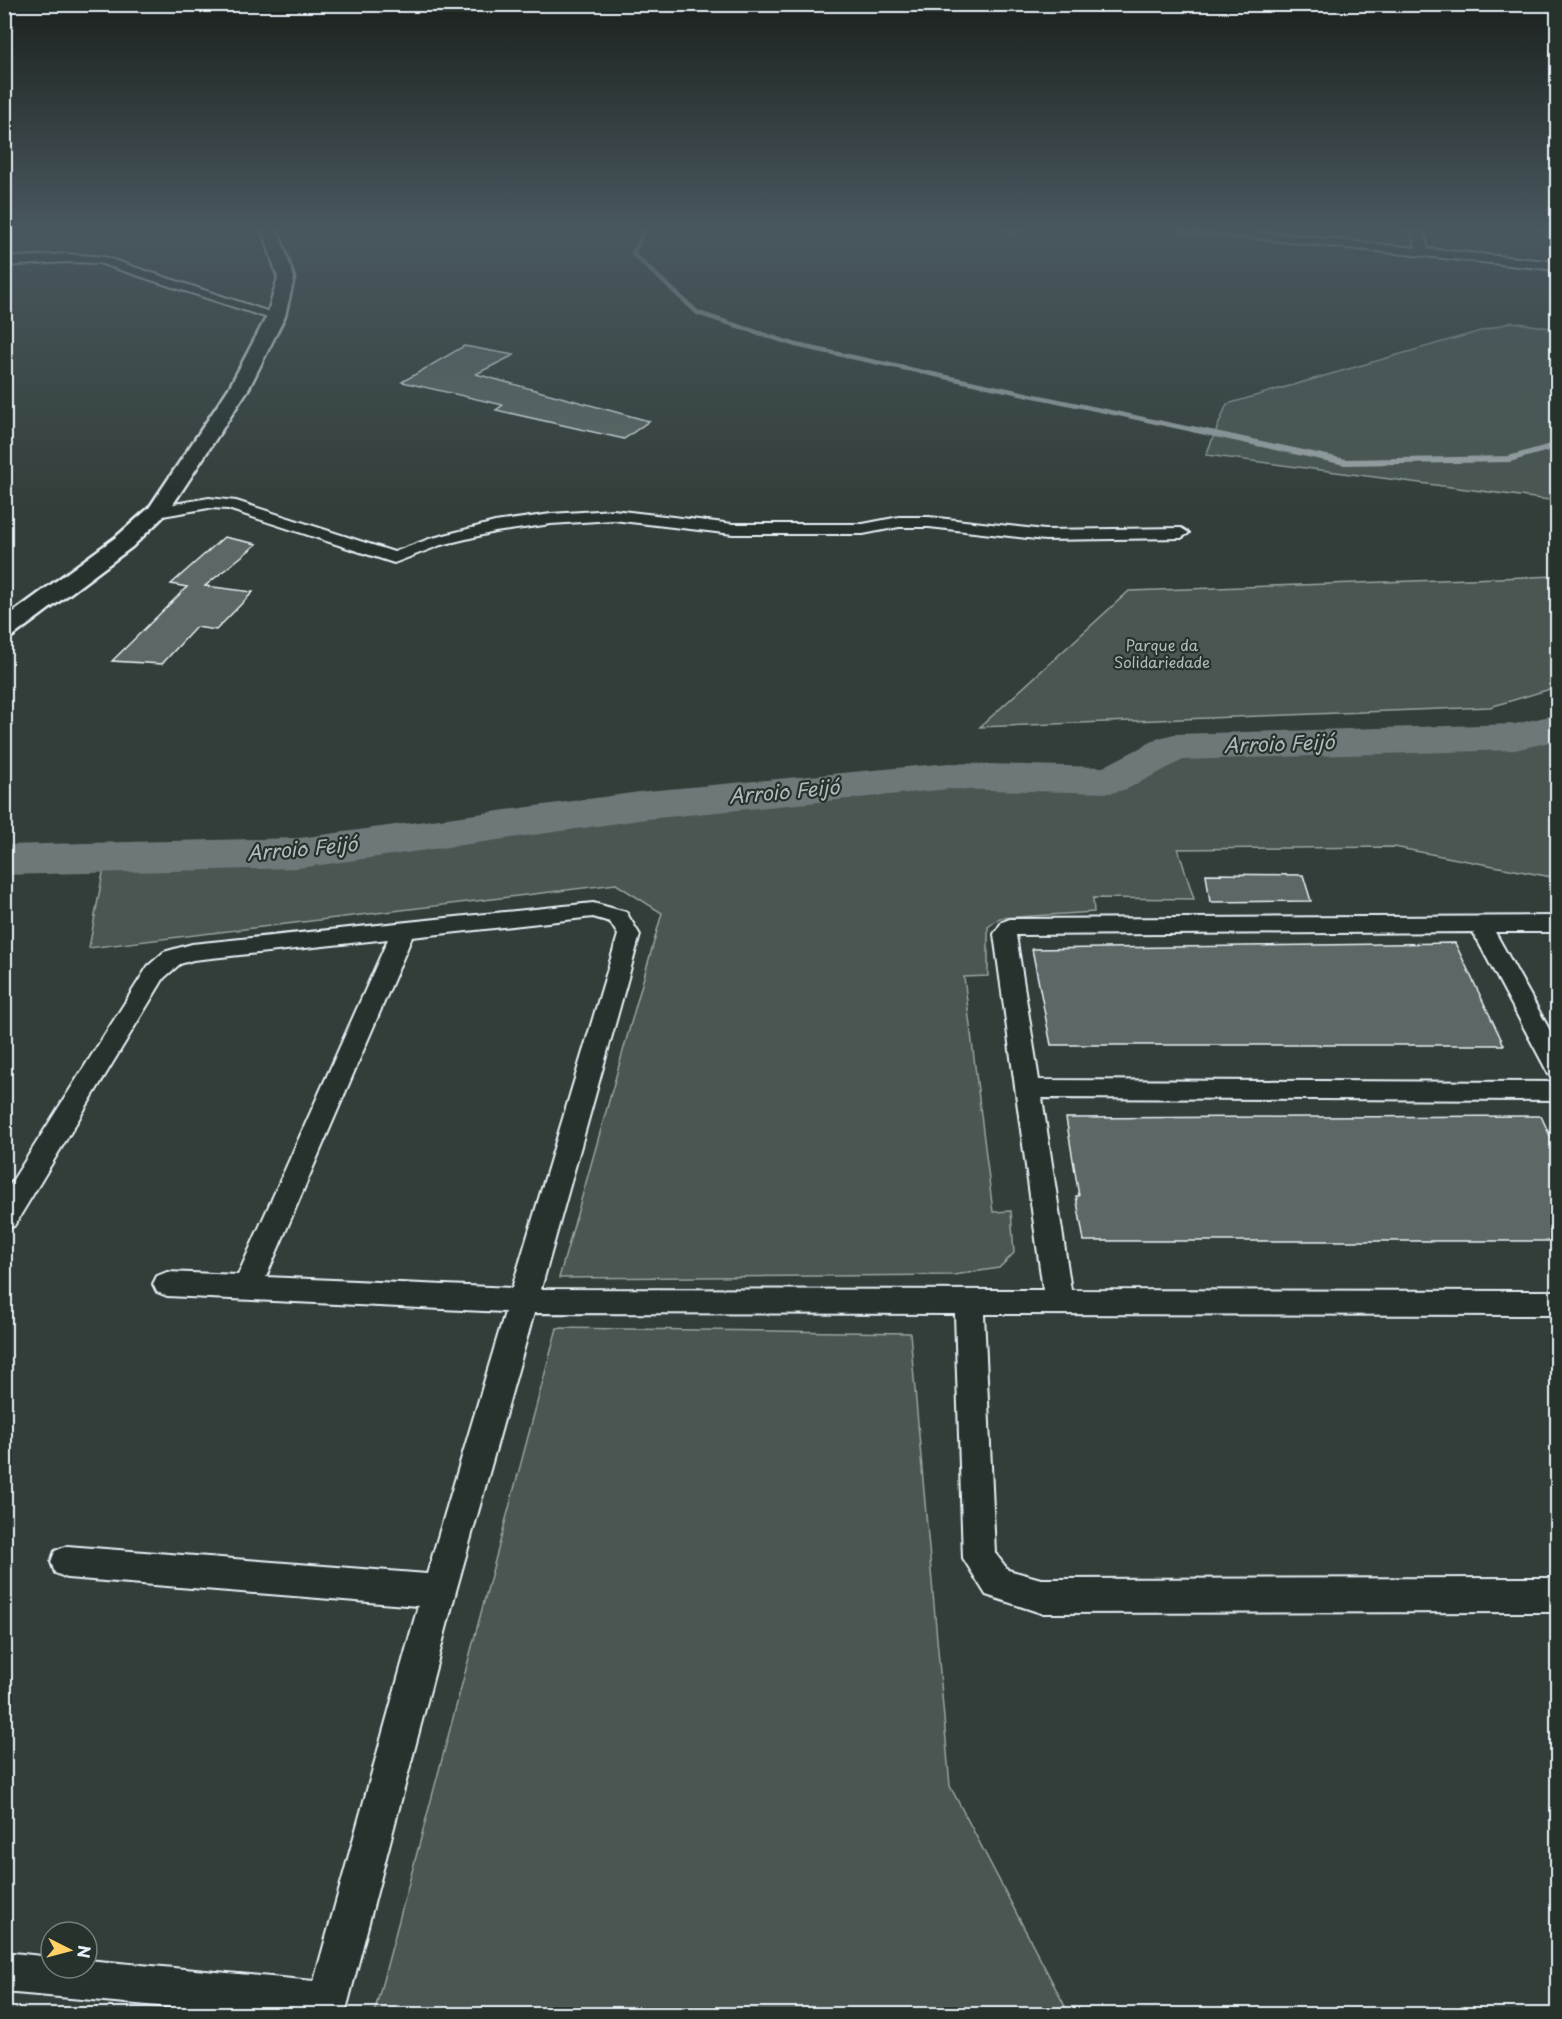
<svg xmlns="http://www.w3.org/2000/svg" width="1562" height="2019" viewBox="0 0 1562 2019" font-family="'Playpen Sans',sans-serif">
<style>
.green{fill:#495651;stroke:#98a4a4;stroke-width:1.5}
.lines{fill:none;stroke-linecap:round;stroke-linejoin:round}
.stream-far1{stroke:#9ea9ab;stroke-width:4.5}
.stream{stroke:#9ea9ab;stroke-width:6}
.river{fill:#6d7978;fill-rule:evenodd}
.building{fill:#5c6865;stroke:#e8f1f8;stroke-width:1.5}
.street-casing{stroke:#e8f1f8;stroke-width:4}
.primary-casing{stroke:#e8f1f8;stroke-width:5}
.street{fill:#26332d;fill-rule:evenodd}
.primary{fill:#26332d;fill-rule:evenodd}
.labels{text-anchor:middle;stroke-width:4.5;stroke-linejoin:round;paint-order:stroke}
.far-park-label{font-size:15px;fill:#b0bbbe;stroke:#26332d}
.water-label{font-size:20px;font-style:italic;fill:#b1bbbe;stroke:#26332d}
</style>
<rect width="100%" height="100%" fill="#323e39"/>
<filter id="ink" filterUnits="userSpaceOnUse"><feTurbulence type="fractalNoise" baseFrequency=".0167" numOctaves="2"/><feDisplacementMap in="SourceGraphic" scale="12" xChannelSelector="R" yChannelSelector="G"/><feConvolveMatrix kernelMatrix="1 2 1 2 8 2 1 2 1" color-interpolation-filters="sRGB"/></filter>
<g filter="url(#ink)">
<path class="green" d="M1512,322L1557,329V501L1206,455L1227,404Z
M1557,576V687L1490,707L980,727L1129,591Z
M1557,731V878L1394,847L1178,849L1194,899L1093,898L1094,912L1000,918L988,927V976L964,977L993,1212L1011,1211L1014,1253L999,1268L954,1275L559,1278L662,913L616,884L89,948L105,862L297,859L734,805L945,784L1111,786L1178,754L1515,743Z
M557,1328L910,1333L950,1786L1069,2014H374Z"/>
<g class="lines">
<path class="stream-far1" d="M645,228L633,254L698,313L796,345L1199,431"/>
<path class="stream" d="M1192,429L1345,462L1509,459L1558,445"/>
<path class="river" d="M1558,714V740L1515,750L1183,760L1127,789L1111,793L949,789L647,819L299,868L4,875V845L299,838L647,791L949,763L1103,767L1159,738L1174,734L1515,724Z"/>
</g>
<path class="building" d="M464,346L514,355L476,374L649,421L624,439L496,410L503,405L402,382Z
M224,537L257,544L205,586L253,592L216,630L196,627L162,664L112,661L187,587L171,584Z
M1206,874L1303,875L1311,901L1210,902Z
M1455,943L1504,1045H1051L1032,949Z
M1541,1116L1557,1151V1241H1084L1076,1196H1079L1066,1118Z"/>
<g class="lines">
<g class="street-casing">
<path id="street" d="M1008,228H1020V229L1014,232Z
M1179,228H1220L1416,248L1410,228H1422L1428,249L1558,262V270L1185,231Z
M1544,228H1556L1558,246L1554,245Z
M67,254L104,257L282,316L281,319H271L99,263L67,262L4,266V258Z
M209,498L236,501L394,552L429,539L495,522L551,514L613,510L733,524H863L899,517H929L1045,530L1181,528L1189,533L1181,538L1045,540L929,527H899L863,534H733L613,520L551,524L495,532L441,545L394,563L228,509L209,508L157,517L149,512L157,507Z
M593,903L626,912L640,935L541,1289L1043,1290L994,934L1002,922L1010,919L1558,916V932H1495L1558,1045V1078L1549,1075L1473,932L1016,935L1039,1080L1558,1082V1100L1042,1098L1071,1290L1558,1291V1315L984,1314L995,1553L1008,1570L1041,1579L1558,1578V1612L1041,1613L986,1595L963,1558L955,1314L534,1313L456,1591L345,2014H247L4,1992V1952L51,1957V1968H87V1960L314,1981L418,1606L67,1578L55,1573L51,1562L55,1551L67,1546L427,1574L505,1312L167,1296L157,1292L153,1284L157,1276L167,1272L238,1275L388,939L193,960L180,964L164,978L14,1226L4,1229V1194L148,966L164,952L192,944ZM593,917L610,922L618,935L512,1288L266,1277L412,937Z"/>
</g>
<g class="primary-casing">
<path id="primary" d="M259,228H275L279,233L294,278L285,316L249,388L168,512L132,547L13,636L4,638V619L116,537L149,508L229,388L267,316L278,278L265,236Z"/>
</g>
<use href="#street" class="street"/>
<use href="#primary" class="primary"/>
</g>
</g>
<linearGradient id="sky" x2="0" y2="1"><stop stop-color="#1c221f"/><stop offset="0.45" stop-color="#49585f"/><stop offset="1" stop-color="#49585f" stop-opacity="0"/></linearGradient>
<rect width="1562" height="511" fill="url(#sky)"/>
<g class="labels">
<g class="far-park-label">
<text x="1162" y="651">Parque da<tspan x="1162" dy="17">Solidariedade</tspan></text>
</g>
<g class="water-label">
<text transform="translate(1279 744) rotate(-2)" y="7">Arroio Feijó</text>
<text transform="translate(784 792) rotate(-5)" y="7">Arroio Feijó</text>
<text transform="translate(302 849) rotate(-5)" y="7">Arroio Feijó</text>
</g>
</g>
<rect width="1562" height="2019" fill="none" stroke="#26332d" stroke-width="24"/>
<rect x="12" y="12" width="1538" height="1995" fill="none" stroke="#e8f1f8" stroke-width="2" filter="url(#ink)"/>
<g transform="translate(69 1950) rotate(96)"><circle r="28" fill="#26332d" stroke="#747f7e" stroke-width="1.5"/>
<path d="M0-4.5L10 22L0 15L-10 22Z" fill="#ffd166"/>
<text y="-9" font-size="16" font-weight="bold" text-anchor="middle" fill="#e8f1f8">N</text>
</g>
</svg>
